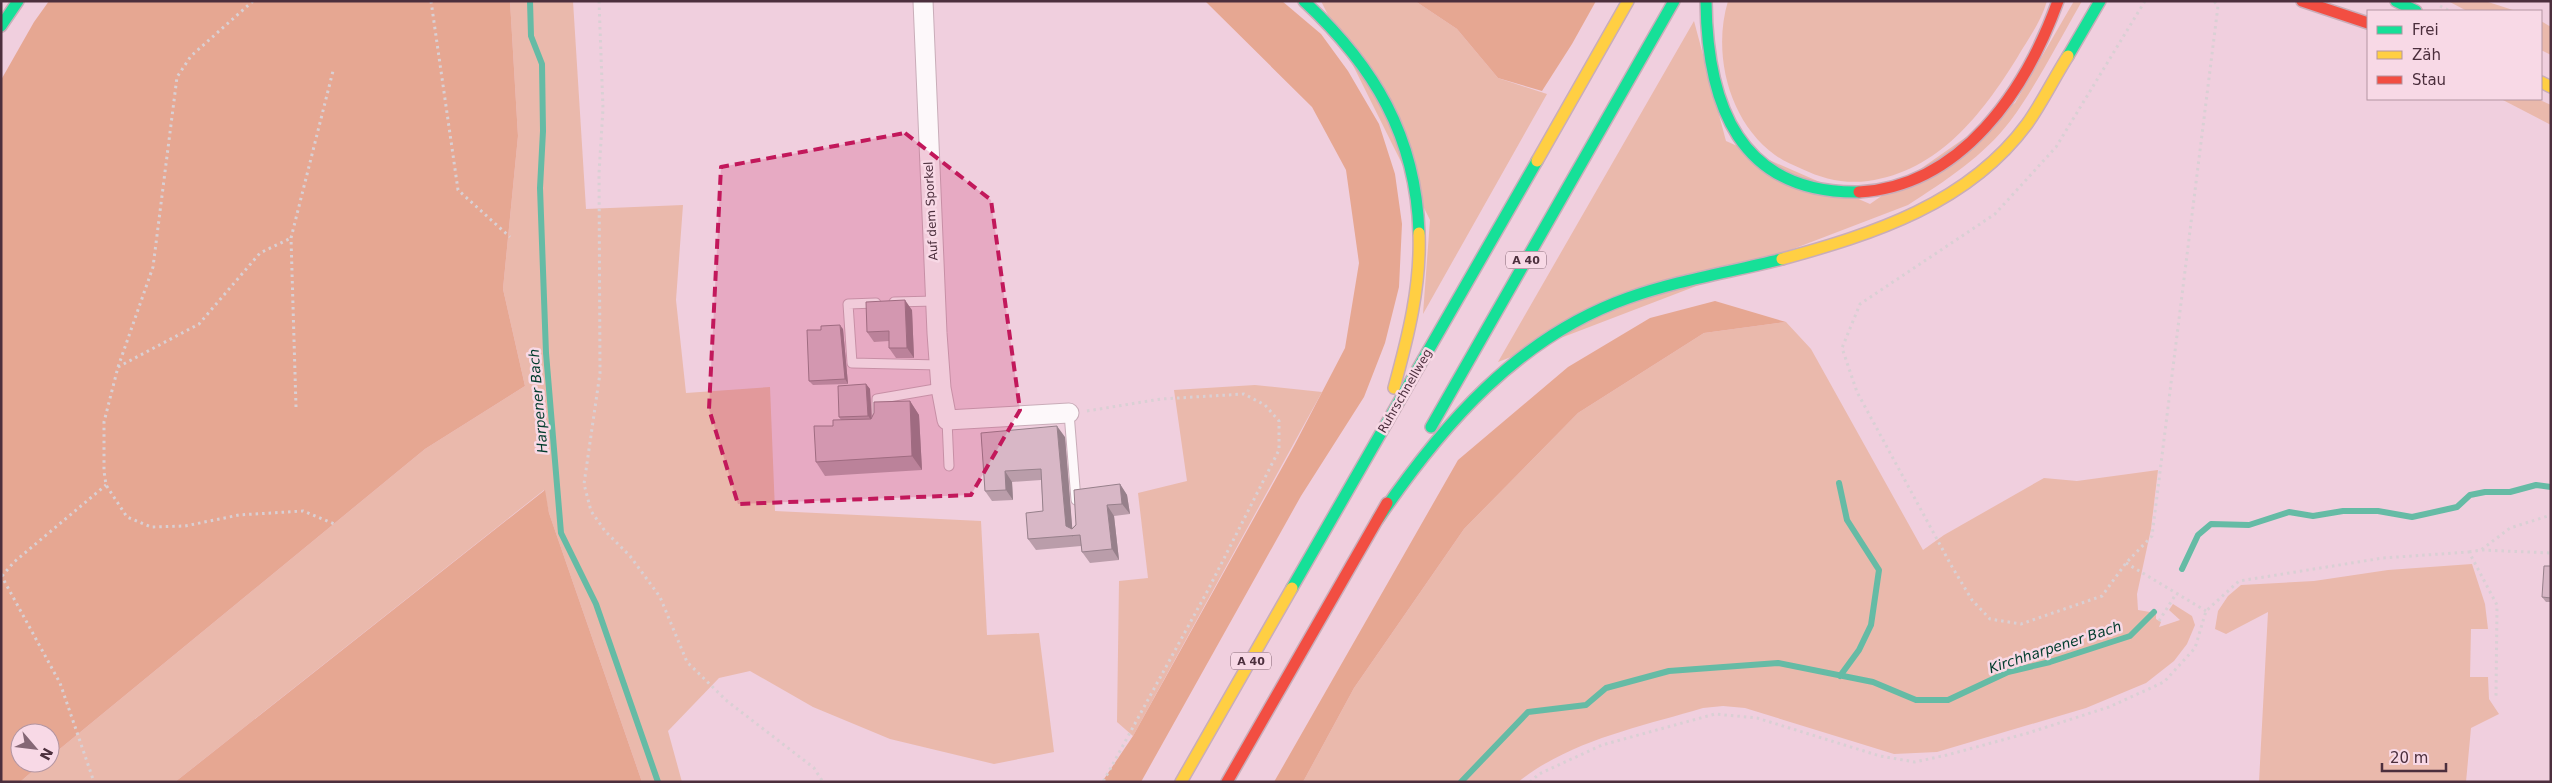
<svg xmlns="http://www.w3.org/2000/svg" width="2552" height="783" viewBox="0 0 2552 783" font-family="'DejaVu Sans',sans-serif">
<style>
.green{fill:#eab9ac}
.forest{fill:#e6a792}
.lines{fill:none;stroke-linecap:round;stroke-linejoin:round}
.stream{stroke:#65bba5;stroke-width:6}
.lane-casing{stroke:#c9adb9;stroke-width:11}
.street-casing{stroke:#c9adb9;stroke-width:21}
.fast-casing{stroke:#c9adb9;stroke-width:14}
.slow-casing{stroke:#c9adb9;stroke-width:14}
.jam-casing{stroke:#c9adb9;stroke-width:14}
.path{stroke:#d9d0d4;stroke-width:3;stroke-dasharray:2.5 4;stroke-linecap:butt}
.lane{stroke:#fdf8fa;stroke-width:9}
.street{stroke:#fdf8fa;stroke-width:19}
.fast{stroke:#16e098;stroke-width:11}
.slow{stroke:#ffcf43;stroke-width:11}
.jam{stroke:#f24e42;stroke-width:11}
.wall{fill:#ba9daa}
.shaded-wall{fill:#97808b}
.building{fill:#d8b7c6;stroke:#97808b}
.marked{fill:#c2185b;fill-opacity:0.2;stroke:#c2185b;stroke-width:4;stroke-dasharray:10 6;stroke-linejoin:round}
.labels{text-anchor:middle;stroke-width:5;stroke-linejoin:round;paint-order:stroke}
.shield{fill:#f8d9e6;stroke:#806270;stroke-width:1}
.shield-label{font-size:11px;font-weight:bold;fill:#4c2f3d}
.street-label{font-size:12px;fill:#4c2f3d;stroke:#f8d9e6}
.water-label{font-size:14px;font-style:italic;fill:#003c2d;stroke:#f8d9e6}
</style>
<rect width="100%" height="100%" fill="#f0cfde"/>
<path class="green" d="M510,1H573L586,209L683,205L676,300L686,393L770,387L775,511L981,521L987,635L1039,633L1054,752L994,764L890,739L813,707L750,671L719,678L668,731L682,782H642L549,513L544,490L175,782H20L42,763H50V757L425,449L525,386L503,289L518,136Z
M1321,1H1415L1457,29L1498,78L1547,94L1423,314L1430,220Z
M1728,1H2047C2041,22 2028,39 2017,58C1982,114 1939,171 1868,181C1844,184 1823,179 1802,169C1793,165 1783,161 1775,155C1729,122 1712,54 1728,1Z
M2074,1H2082C2060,39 2036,86 2011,120C1984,156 1945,181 1908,205L1498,362L1694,21L1726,141L1870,204L2015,103Z
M2448,1H2485L2516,11H2467Z
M2541,21L2551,27V55L2541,50Z
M2501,99H2538L2551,105V125Z
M1786,322L1811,349L1923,550L1944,535L2044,478L2077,481L2158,470L2151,529L2137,594L2138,610L2156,613V619L2161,622L2159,627L2180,620L2169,610L2173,604L2192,616L2195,625L2187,644L2174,661L2146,683L2086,708L1937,752L1894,754L1745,708L1723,706L1703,708C1640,727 1571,740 1518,782H1303L1354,688L1464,529L1578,413L1704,333Z
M1255,385L1322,392L1133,736L1117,722L1119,581L1148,578L1138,493L1187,481L1174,390Z
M2472,564L2485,604L2488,629H2471L2470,677H2488L2489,699L2499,714L2471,728L2466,782H2259L2268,612L2226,634L2215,629L2218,611L2228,596L2241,585L2314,581L2388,570Z"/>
<path class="forest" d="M49,1H510L518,136L503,289L525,386L425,449L50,757V733H20V763H42L20,782H1V80L34,22Z
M1205,1H1282L1321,34L1348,71L1379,124L1395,174L1402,224L1399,287L1385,343L1364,397L1301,496L1141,782H1102L1133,736L1294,446L1345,348L1359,263L1346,170L1312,107Z
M1415,1H1596L1572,44L1542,91L1498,78L1457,29Z
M1715,301L1786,322L1704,333L1578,413L1464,529L1354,688L1303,782H1274L1458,460L1568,367L1650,318Z
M545,490L549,513L642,782H175Z"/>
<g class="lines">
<path class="stream" d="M530,1L531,36L542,64L543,131L540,188L546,353L561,533L596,604L658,782
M1839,483L1847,520L1879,570L1871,625L1859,650L1840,676
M2182,569L2198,535L2211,524L2249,525L2289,512L2313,516L2343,511H2378L2412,517L2457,507L2470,495L2485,492H2510L2536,485L2551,487
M1461,782L1528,712L1586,705L1606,688L1669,671L1778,663L1873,682L1916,700H1948L2008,672L2050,662L2130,636L2154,612"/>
<g class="lane-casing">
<path id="lane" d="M894,302L935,301
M876,303L848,304L852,363L939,365
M1069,413L1076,500
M877,414V399L941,388
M947,420L949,466"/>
</g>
<g class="street-casing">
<path id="street" d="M923,1L937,333L941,388L947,420L1069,413"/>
</g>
<g class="fast-casing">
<path id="fast" d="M1304,1C1374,66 1416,136 1419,233
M1706,1C1707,104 1739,194 1859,192
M2396,1L2416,11
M1,26L18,1
M2068,56L2100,1
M1431,427L1674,1
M1378,519C1442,425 1518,337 1628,298C1678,280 1731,272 1782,259
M1292,588L1537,161"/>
</g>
<g class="slow-casing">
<path id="slow" d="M2541,82L2551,87
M1537,161L1628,1
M1782,259C1873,234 1968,204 2027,124C2042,103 2054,78 2068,56
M1394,388C1408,337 1421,286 1419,233
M1181,782L1292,588"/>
</g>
<g class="jam-casing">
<path id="jam" d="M2302,1L2368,23
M1859,192C1962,186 2026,90 2058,1
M1227,782L1387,503"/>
</g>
<path class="path" d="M253,1L191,56L177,77L153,267L118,367L104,422V471L106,485L127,517L151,527L185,526L239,515L303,511L337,525
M431,1L458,190L510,237
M599,1L603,109L599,173L600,373L584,484L591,511L605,531L630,556L660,597L687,662L727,701L814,768L823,782
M2145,1L2056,147L1995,214L1860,304L1842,348L1857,392L1951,565L1972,600L1990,619L2021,624L2102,596L2126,563L2152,536L2218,6L2214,1
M2440,6L2450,11
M118,367L199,324L260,253L291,238
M296,407L291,238L333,71
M1087,411L1161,399L1244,394L1265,405L1279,421V450L1208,590L1103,782
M2482,550L2551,553
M2469,552L2481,550L2510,528L2551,515
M2126,563L2206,611
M1,575L60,683L94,782
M2,576L14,562L106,485
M2159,621L2176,594
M1530,782L1539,774L1602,745L1715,714L1757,718L1880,756L1915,762L1947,755L2028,733L2109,707L2164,682L2195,648L2206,611L2239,581L2383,558L2469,552L2497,605L2496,697"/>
<use href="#lane" class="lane"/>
<use href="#street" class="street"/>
<use href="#fast" class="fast"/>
<use href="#slow" class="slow"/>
<use href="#jam" class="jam"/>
</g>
<path class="wall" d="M912,310L914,358H896L889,348V341L874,342L867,332Z
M843,329L848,384L813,385L809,381Z
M866,384L870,389L871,418L910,401L919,415L922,470L825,476L816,462L841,420L839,417Z
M981,433L1065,437L1072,528L1120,484L1127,495L1130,514L1114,516L1119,560L1090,563L1082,552L1081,546L1036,550L1028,539L1043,511L1041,480L1012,482L1013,500L992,501L985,491Z
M2551,566V602H2546L2542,597Z"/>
<path class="shaded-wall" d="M905,300L912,310L914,358L907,348Z
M840,325L843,329L848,384L845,379Z
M866,384L870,389L872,421L868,416Z
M910,401L919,415L922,470L912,456Z
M1057,426L1065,437L1073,537L1066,526Z
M1005,471L1012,482L1013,500L1006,490Z
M1120,484L1127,495L1130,514L1122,504Z
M1107,505L1114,516L1119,560L1112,549Z"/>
<path class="building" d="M905,300L907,348H889V331L867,332L866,302Z
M840,325L845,379L809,381L807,330H821V326Z
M866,384L868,416L839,417L838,386Z
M910,401L912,456L816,462L814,426H833V420L871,419L874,413V402Z
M1057,426L1066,526L1072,529L1076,525L1074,490L1120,484L1122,504L1107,505L1112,549L1082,552L1080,535L1028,539L1026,513L1043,511L1041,469L1005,471L1006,490L985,491L981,433Z
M2544,566H2551V598L2542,597Z"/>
<path class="marked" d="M905,133L991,200L1020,410L971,495L738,504L709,409L721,167Z"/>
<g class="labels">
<g class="shield">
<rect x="1506" y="251.5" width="40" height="17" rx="4"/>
<rect x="1231" y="652.5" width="40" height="17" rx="4"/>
</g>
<g class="shield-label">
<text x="1526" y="264">A 40</text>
<text x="1251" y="665">A 40</text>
</g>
<g class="street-label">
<text transform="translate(931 211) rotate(-93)" y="4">Auf dem Sporkel</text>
<text transform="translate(1405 391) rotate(-60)" y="4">Ruhrschnellweg</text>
</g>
<g class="water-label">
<text transform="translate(538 401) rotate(-95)" y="5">Harpener Bach</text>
<text transform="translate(2055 647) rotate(-18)" y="5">Kirchharpener Bach</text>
</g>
</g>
<rect width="2552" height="783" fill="none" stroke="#4c2f3d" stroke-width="5"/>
<rect x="2367" y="10" width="175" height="90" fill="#f8d9e6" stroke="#b395a2"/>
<rect x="2377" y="26" width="25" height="8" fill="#16e098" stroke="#b395a2"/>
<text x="2412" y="35" font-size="15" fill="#4c2f3d">Frei</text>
<rect x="2377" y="51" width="25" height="8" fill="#ffcf43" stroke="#b395a2"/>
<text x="2412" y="60" font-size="15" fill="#4c2f3d">Zäh</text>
<rect x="2377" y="76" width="25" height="8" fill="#f24e42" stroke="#b395a2"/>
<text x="2412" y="85" font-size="15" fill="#4c2f3d">Stau</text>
<g transform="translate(35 748) rotate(118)"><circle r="24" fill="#f8d9e6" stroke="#b395a2"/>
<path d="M0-4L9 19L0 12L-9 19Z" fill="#856775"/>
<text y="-8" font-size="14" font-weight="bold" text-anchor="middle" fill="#4c2f3d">N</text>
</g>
<path d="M2382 763v8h64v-8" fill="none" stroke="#4c2f3d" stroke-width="2.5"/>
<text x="2390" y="763" font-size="15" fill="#4c2f3d" stroke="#f8d9e6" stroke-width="4" paint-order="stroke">20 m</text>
</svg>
